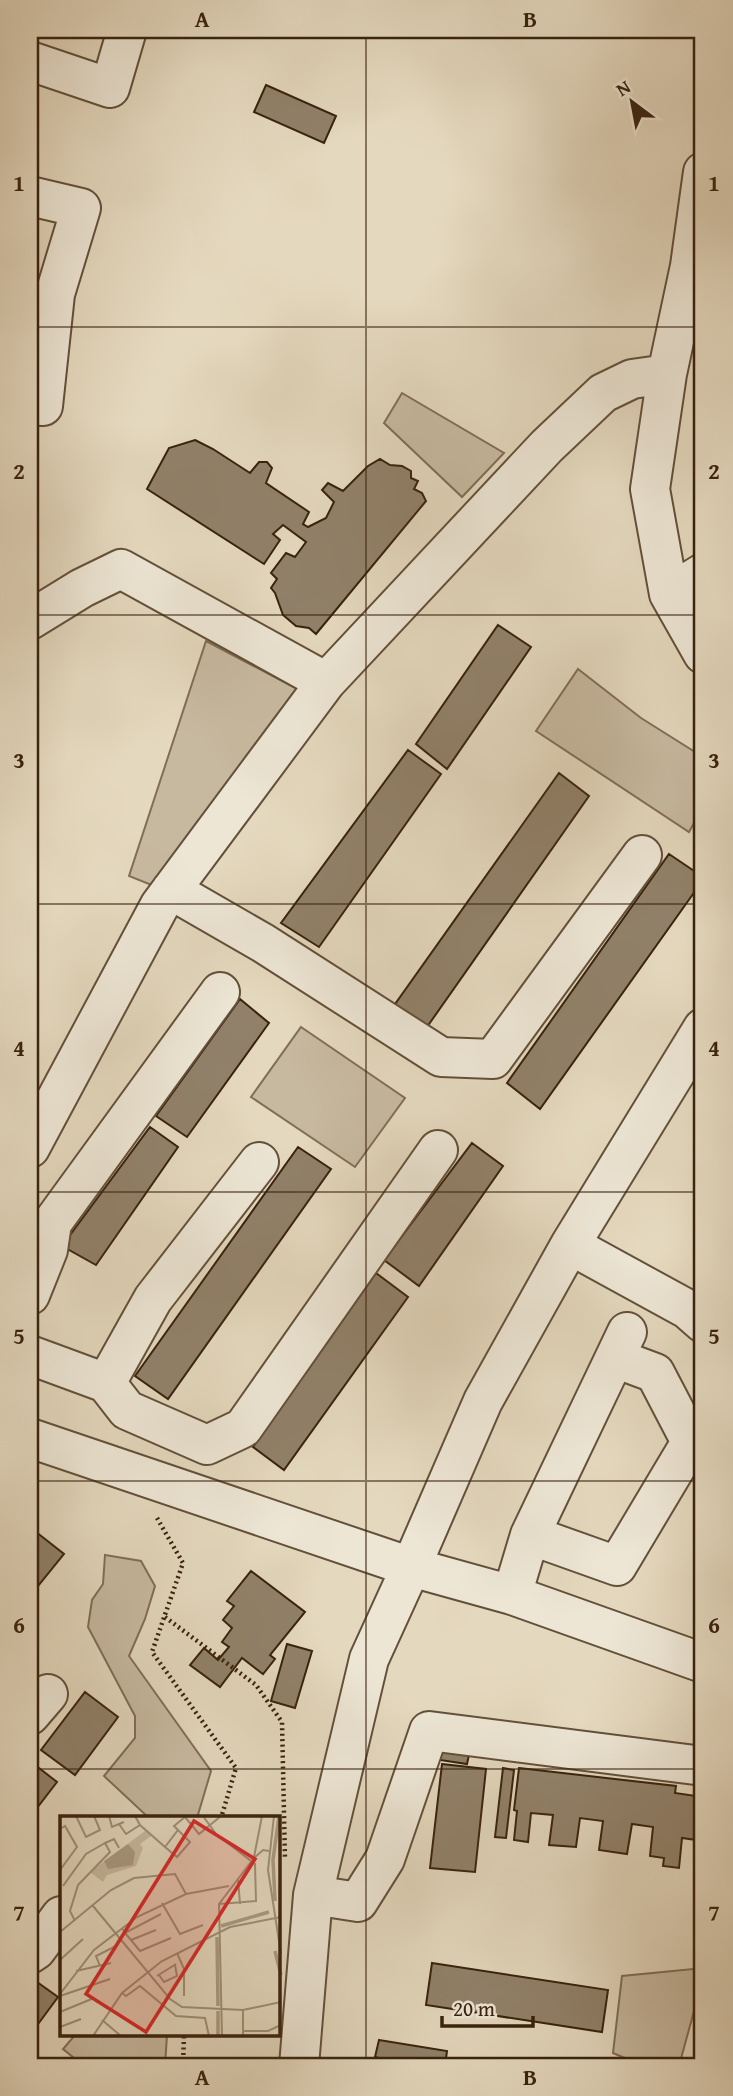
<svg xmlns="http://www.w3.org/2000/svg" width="733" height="2096" viewBox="0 0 733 2096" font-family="'Gentium Book Plus',serif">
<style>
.green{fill:#c7b9a0;stroke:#806e57;stroke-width:2}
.building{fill:#91816a;stroke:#38220e;stroke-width:2}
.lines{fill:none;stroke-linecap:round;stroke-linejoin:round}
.minor-casing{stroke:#63503a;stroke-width:42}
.path{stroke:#38220e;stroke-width:4.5;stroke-dasharray:2 3.5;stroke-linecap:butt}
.minor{stroke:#ede6d5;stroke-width:38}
.grid{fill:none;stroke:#38220e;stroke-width:2;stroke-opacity:0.55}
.inset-river{fill:none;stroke:#aa9a82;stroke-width:3.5}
.inset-road{fill:none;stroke:#9f8f78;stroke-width:2}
.view{fill:#d62828;fill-opacity:0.15;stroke:#d62828;stroke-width:3.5}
.inset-edge{fill:none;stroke:#38220e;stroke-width:3.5}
.neatline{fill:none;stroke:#38220e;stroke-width:2.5}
.grid-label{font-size:23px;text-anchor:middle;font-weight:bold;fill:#38220e}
</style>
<rect width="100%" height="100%" fill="#e4d8be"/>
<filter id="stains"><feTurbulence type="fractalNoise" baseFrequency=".00286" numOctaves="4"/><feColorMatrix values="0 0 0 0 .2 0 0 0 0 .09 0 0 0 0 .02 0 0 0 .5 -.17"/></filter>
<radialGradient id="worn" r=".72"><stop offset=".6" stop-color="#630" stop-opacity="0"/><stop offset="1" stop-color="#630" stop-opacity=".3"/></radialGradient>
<path class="green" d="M402,393L504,453L462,497L384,423Z
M206,641L303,692L154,886L129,876Z
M578,669L641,718L703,757V807L689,832L536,731Z
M301,1027L405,1098L355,1167L251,1097Z
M105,1555L141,1561L155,1586L145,1619L129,1656L211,1771L197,1818H149L104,1776L135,1738V1716L88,1627L92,1600L103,1584Z
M703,1968V1978L679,2066H632V2061L613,2053L622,1976Z
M75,2035H167L165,2066H84L63,2049Z"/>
<path class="building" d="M266,85L336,116L324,143L254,112Z
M195,440L213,449L250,473L259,462H267L272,468L266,483L309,512L303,524L308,527L326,518L334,502L322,490L328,483L343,491L368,466L380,459L390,465L402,466L411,471V478L418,481L414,489L422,493L426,501L316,634L309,628L296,626L283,615L275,593L271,588L277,579L271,573L286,553L295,557L306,542L283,525L273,534L280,540L264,564L147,489L169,448Z
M498,625L531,647L447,769L416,744Z
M408,750L441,774L319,947L281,923Z
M559,773L589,796L427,1027L393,1007Z
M669,854L703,877V880L540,1109L507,1083Z
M240,999L269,1023L187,1137L156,1116Z
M150,1127L178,1147L96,1265L62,1246Z
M472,1143L503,1166L419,1286L384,1260Z
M298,1147L331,1169L168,1399L135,1376Z
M376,1273L408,1297L284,1470L253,1447Z
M31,1528L64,1554L30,1596V1529Z
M251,1571L305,1612L270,1655L275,1659L263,1674L242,1658L220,1687L190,1665L204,1648L218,1660L229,1647L222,1642L232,1628L223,1620L234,1606L227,1601Z
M287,1644L312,1651L295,1708L271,1701Z
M85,1692L118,1717L75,1775L41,1750Z
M442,1745L470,1750L467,1764L440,1760Z
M30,1761L57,1782L30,1817Z
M442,1764L486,1769L475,1872L430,1868Z
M503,1768L514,1770L506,1838L495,1837Z
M519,1768L676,1786L675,1793L703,1797V1841L682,1838L679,1868L663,1866L664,1858L650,1856L653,1827L632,1824L627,1854L599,1850L603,1821L580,1818L576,1847L549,1845L553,1815L531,1813L528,1842L514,1840L517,1811L514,1810Z
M432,1963L608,1990L602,2032L426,2005Z
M30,1977L58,1997L30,2035Z
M703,2022V2065L699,2061L695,2032Z
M379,2040L447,2051L445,2066H400L401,2063L375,2057Z"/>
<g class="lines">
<g class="minor-casing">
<path id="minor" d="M30,61L110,88L127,30
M703,172L690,266L667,374L650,489L669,594L703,654
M30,196L81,208L55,294L43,406L30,405
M669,594L703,573
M30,620L82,588L121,569L326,682
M171,890L263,943L441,1057L493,1059L642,855
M30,1148L160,905L326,682L547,446L603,393L632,379L667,374
M570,1245L687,1309L703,1323
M30,1295L48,1250L52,1223L220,992
M30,1355L106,1383L153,1299L259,1162
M106,1383L127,1410L207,1445L243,1428L438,1150
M30,1438L411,1567L512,1595L703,1663
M530,1535L617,1566L691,1442L655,1373L615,1358
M512,1595L530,1535L627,1332
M30,1715L48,1694
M313,1895L358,1902L385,1859L429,1731L703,1766
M30,1954L36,1950L61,1916
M299,2066L313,1895L369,1659L411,1567L483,1401L570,1245L703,1028"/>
</g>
<path class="path" d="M157,1518L183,1563L152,1652L236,1768L221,1818
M165,1617L256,1685L282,1722L285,1859
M183,2066L184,2035"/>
<use href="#minor" class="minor"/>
</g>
<path class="grid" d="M366,30V2066M30,327H703M30,615H703M30,904H703M30,1192H703M30,1481H703M30,1769H703"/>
<g transform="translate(60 1816)">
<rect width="220" height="220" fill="#e4d8be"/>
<path d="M85,15L91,20L80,28L83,32L76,50L47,59L43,66L30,56Z" fill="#c7b9a0"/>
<path d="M68,28L75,36L73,49L48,53L44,45Z" fill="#aa9a82"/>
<path class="inset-river" d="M215,85L213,44L219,0M161,110L209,96M157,121L158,190M215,135L221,159M158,195V220"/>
<path class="inset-road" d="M16,0L26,21L40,14L34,0M49,0L52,11L64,6M75,0L80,9L105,31L117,41L130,26L118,14L105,31M143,0L156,18L195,48L196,85L159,88M214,0L208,54L221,138M59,8L66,18L80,9M0,13L5,10L17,31L0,54M118,14L114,10L125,1L139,18L161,0M194,41L202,0M178,63L180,88M3,70L26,38L45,27M102,87L120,118L143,109M33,90L110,183L122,191L183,194L221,186M15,105L10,95L18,69L50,36L45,27L54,23L59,32M62,112L65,117L101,98M0,116L51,74L74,62L115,58L126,78M65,117L71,124L96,114M71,124L80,135L111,122M117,137L124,153V180M0,144L23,123M40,150L36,140L56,130M16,155L51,147M99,159L104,166L117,160L115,149M97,160L116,148M62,177L66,180L80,170L116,200L145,202L149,220M0,178L34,134L77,101L126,78L169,70M0,180L50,163M183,194V220M0,196L34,182M42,204L61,220M0,211L21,203M183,215H208L221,209M33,220L62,177L102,145L170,111L221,101M162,220L159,88L194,42L203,34L209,35"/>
<path class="view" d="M134,5L195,43L86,216L26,178Z"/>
<rect width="220" height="220" class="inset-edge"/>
</g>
<rect width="733" height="2096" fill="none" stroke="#e4d8be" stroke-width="77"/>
<g transform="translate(632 102) rotate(328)" stroke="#ede6d5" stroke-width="5" paint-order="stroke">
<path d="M0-5L12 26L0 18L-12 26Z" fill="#38220e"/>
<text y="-10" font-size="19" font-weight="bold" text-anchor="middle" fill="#38220e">N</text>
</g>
<path d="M442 2016v10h91v-10" fill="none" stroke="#38220e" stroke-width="3.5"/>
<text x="453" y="2016" font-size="21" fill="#38220e" stroke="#ede6d5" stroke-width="5" paint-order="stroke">20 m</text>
<rect x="38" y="38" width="656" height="2020" class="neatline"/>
<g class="grid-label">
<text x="202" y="27">A</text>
<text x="530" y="27">B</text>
<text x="19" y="191">1</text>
<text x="714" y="191">1</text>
<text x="19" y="479">2</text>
<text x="714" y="479">2</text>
<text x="19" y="768">3</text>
<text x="714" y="768">3</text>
<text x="19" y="1056">4</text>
<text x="714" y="1056">4</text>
<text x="19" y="1344">5</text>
<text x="714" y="1344">5</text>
<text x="19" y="1633">6</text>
<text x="714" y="1633">6</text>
<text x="19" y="1921">7</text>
<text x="714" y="1921">7</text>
<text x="202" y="2085">A</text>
<text x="530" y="2085">B</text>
</g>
<rect width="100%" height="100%" filter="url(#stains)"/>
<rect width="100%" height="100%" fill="url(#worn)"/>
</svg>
